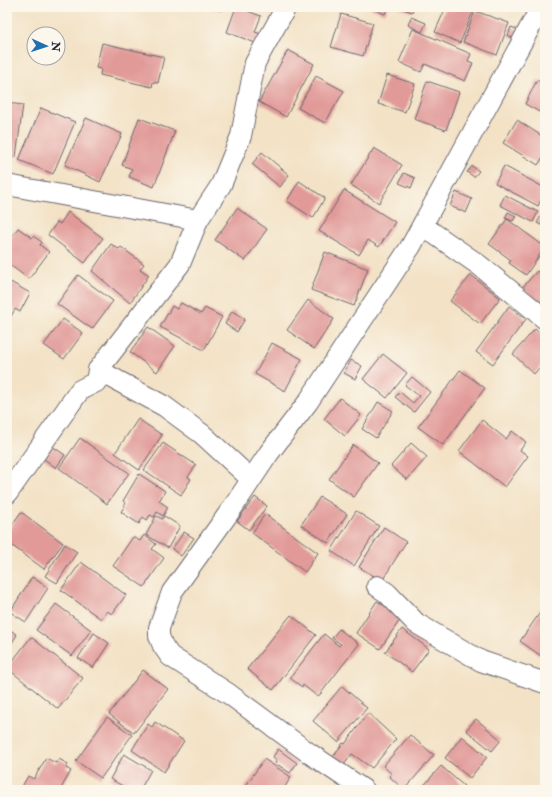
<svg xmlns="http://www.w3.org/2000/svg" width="552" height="797" viewBox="0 0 552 797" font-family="'IM FELL Double Pica',serif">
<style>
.building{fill:#e19a98}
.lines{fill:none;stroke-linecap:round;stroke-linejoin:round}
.minor-casing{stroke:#6b656c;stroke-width:22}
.minor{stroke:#fff;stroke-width:20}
</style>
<rect width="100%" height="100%" fill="#fbf7ec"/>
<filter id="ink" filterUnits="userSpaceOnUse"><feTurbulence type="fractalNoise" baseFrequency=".025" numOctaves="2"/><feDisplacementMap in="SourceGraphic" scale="8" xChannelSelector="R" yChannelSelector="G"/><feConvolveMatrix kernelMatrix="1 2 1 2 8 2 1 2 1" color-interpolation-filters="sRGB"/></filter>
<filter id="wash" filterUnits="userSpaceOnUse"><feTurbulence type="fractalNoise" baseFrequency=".012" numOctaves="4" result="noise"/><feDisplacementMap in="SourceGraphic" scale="16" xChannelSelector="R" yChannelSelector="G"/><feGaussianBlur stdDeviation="0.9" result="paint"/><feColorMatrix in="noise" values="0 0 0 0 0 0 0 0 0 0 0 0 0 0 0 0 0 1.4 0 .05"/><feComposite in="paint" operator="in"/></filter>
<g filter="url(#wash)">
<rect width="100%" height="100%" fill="#f3e2c6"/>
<g id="blocks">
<path class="building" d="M202,7H222L221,10Z
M236,7L261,16L255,32L261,34L258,44L227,32Z
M368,7H388L385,14Z
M398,7H414L412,12Z
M446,7H469L474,9L460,43L435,32Z
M475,11L509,23L497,55L463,42Z
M341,14L373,23L363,56L331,47Z
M411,17L426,23L422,32L408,25Z
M511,27L521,31L518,40L508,36Z
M413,29L471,54L468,61L473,63L465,81L425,64L421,72L399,62Z
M102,43L164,57L158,83L153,82L152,87L100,75L101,69L96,68Z
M288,50L314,64L286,117L259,102Z
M387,75L415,84L405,112L378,104Z
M316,76L344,91L325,123L298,108Z
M537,80L545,84V115L525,104Z
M427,81L459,92L446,130L414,119Z
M7,103L23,105L16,157L7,156Z
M41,108L75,122L53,174L19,160Z
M86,118L122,134L100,182L65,165Z
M139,118L175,131L154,187L129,177L132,169L122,165Z
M517,120L545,138V154L538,165L503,143Z
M374,148L402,165L379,203L351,185Z
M262,152L289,175L280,187L252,164Z
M472,166L479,171L474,177L467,172Z
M504,166L545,188V192L538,206L495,183Z
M404,173L415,178L411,188L399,183Z
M299,181L325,198L313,218L287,201Z
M344,190L395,222L379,247L368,240L359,255L319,231Z
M456,192L472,199L466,213L450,206Z
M505,195L538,212L533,222L500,205Z
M237,208L267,229L245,261L215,240Z
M545,209V227L537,223Z
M68,212L103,238L85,263L48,235L57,222L60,224Z
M508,212L516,216L513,221L505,218Z
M507,219L545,247L526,275L509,263L511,260L489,244Z
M18,228L32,238L33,236L42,242L40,245L49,252L29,279L7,263V243Z
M111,244L119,249L121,247L144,264L140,269L149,275L130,303L92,271Z
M325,252L368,269L354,306L311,290Z
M537,271L545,278V297L540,303L522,288Z
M78,275L113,301L92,329L57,304Z
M471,275L500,298L480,324L450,301Z
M7,280L30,293L20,312L15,309L7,324Z
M308,300L334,319L314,349L287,330Z
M181,303L201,314L205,308L222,317L204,350L160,327L172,306L177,309Z
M509,306L526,319L493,364L476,352Z
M232,311L245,319L237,332L225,324Z
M63,319L83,333L64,359L44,345Z
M148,327L175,346L157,372L130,352Z
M535,329L545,338V361L534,374L513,354Z
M272,343L302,359L285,391L255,374Z
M383,354L407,373L387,398L363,379Z
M351,360L362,366L355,379L344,373Z
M460,370L485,388L443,445L418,427Z
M412,377L430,392L414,412L395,397L400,392L413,403L419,396L405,385Z
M340,398L361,415L345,436L324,419Z
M378,402L393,411L376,438L362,429Z
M138,419L162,435L139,470L115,453Z
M482,420L506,439L512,431L526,442L520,450L528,456L505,487L459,451Z
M80,438L129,473L107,504L59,468Z
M163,443L196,465L188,477L191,479L181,495L144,470Z
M411,443L427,457L407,480L391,466Z
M353,445L378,463L354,497L329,479Z
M52,446L65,455L56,468L43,458Z
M139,474L165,491L159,501L168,507L163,516L157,512L154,517L150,515L147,520L143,517L139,524L121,512L126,503L123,501Z
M255,497L267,506L249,530L237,521Z
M320,497L347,514L328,543L301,525Z
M356,511L379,526L354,566L331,551Z
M21,512L63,543L44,569L7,542V532Z
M265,514L318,553L305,572L252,533Z
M156,516L162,519L164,516L180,526L168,548L146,535Z
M384,527L406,542L382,581L359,567Z
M184,532L194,538L181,556L172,549Z
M144,535L156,544L152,549L164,558L144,587L113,566L133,537L140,541Z
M65,544L77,552L57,583L45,576Z
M81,562L126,595L112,614L107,611L101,619L61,590Z
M32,577L48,588L26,622L10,612Z
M377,601L402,617L380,649L356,633Z
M56,604L91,630L72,656L36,630Z
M544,607L545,650L541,656L520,641Z
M291,615L316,635L273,690L247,669Z
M7,627L17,635L7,650Z
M339,629L359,644L318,697L303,685L302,687L290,678L324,634L339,646L341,644L332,638Z
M402,629L429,649L412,672L385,652Z
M94,633L109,643L93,668L78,658Z
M31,637L83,678L58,709L7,668Z
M143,670L168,689L134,733L109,714Z
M342,686L367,708L338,742L313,721Z
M368,713L396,739L372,768L352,754L341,769L330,761L343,743L345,744Z
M107,717L132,735L101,778L76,761Z
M476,719L501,740L492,751L466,730Z
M155,722L184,741L164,772L132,750L148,724L152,727Z
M410,735L434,755L404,790L389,776L392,774L383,766Z
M462,736L487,757L470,778L445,758Z
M278,749L297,763L290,773L275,763L277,760L273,757Z
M124,754L151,770L140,790H130L110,779Z
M46,758L56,763L59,759L68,764L66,768L71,771L60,790H20L28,776L34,779Z
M264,759L291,777L283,790H243Z
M441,766L464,786L461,790H420Z
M545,778V790H538Z"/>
</g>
</g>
<g filter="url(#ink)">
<use href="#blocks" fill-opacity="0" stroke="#6b656c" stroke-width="1"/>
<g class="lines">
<g class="minor-casing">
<path id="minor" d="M7,185L198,220
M423,226L479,265L545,319
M251,479L202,434L164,406L98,370L180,264L198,220L221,185L241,136L255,63L286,7
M7,494L80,390L96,382L98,370
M377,586L387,593L416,623L481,661L545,683
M364,790L309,753L229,694L170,656L163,646L159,636V628L172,592L231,510L269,453L308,402L411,246L541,7"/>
</g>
<use href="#minor" class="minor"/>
</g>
</g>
<rect width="552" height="797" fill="none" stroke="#fbf7ec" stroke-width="24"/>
<g transform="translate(46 46) rotate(93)"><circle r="19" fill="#fbf7ec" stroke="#a4a2a5"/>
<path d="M0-3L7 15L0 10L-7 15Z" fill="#1f6fb2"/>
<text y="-6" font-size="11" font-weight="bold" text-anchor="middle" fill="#22223b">N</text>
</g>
</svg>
